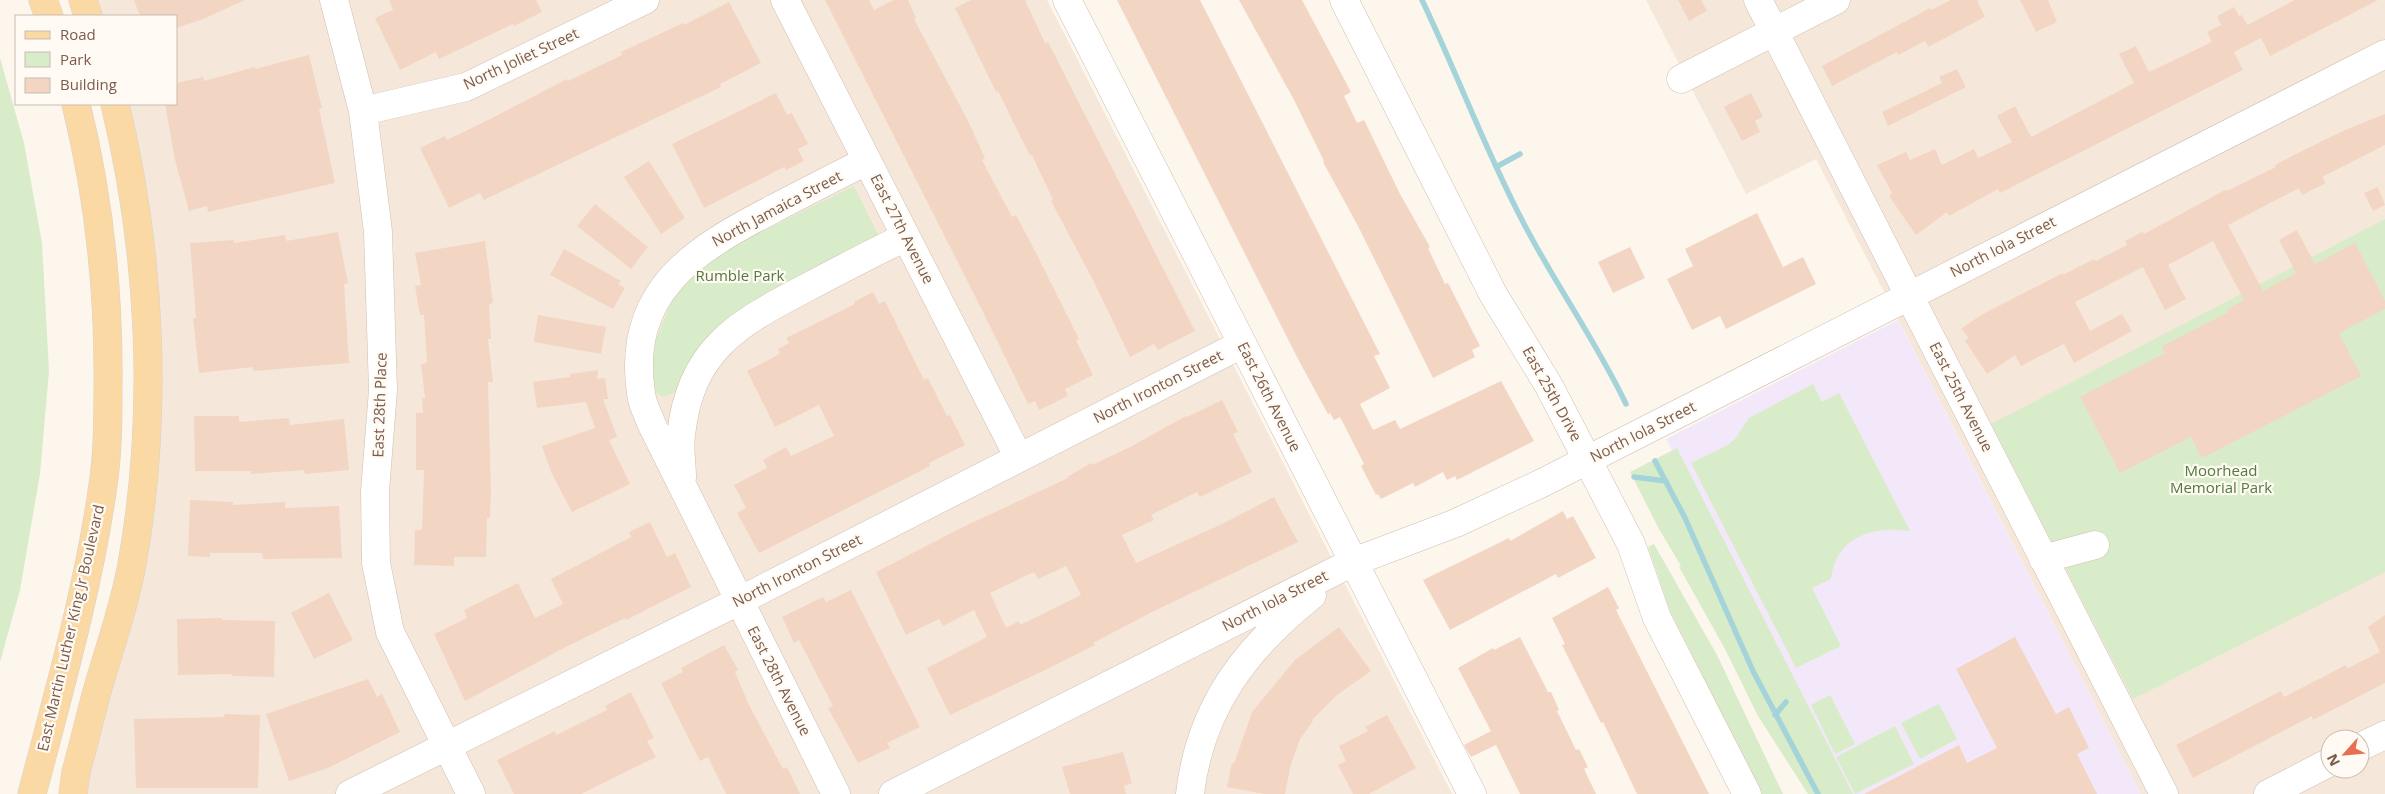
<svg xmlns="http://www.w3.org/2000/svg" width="2385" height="794" viewBox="0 0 2385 794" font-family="'Open Sans',sans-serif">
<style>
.residential{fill:#f5e8da;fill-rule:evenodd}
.education{fill:#f3e8fa}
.green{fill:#d8ecc9}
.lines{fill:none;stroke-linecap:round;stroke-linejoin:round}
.stream{stroke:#a5d3da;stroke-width:5.5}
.building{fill:#f3d5c3;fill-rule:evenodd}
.minor-casing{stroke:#d1beb0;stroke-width:29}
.major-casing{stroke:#dad1cd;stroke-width:29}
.minor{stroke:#fff;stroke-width:28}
.major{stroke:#fbd9a5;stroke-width:28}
.labels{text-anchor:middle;stroke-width:4.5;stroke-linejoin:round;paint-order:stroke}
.street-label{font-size:15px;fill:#7a5c4d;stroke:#fffaf3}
.park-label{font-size:15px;fill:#537a41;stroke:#fffaf3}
</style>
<rect width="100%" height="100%" fill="#fdf6ec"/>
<path class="residential" d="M97,0H1047L1452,794H85L155,467L162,347L152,225L128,104H176V16H102Z
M1646,0H2385V794H2141L1816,159L1746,194ZM2330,739H2360V769H2330Z"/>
<path class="education" d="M1898,320L2141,794H1846L1666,439Z"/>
<path class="green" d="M0,58L24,143L42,243L49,371L40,474L20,590L0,662Z
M854,186L880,239L711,335C695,352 686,370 676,392L664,397L656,393L652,368L656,339L672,300L689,278L730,247Z
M2385,219V572L2133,699L1991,424Z
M1813,384L1822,402L1839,393L1910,531C1872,526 1837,536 1831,579L1812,588L1841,646L1796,668L1691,463L1726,446L1735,439L1749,418Z
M1677,448L1853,794H1808L1758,716L1725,649L1679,567L1681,566L1659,529L1630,472Z
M1654,544L1717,655L1783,794H1762L1670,611L1648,547Z
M1830,695L1855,744L1835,754L1811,705Z
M1939,704L1957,739L1920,759L1901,723Z
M1895,726L1914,764L1855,794L1836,757Z"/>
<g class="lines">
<path class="stream" d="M1422,0C1457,73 1485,150 1523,222C1555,284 1596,341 1626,404
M1496,167L1520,154
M1655,461L1685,518L1753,671L1818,794
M1634,477L1666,481
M1775,715L1786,702"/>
</g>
<path class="building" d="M134,0H245L201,20L176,28V16H140Z
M389,0H536L542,12L514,26L513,24L439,59L436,52L400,70L375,18L393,10Z
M825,0H869L874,10L894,0H908L916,18L914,19L968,121L985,158L982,160L1012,217L1016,215L1033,247L1079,339L1076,340L1093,375L1065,389L1068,396L1039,410L1035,401L1028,404L982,310Z
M971,0H1025L1045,43L1048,42L1195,331L1158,350L1154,344L1130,357L1095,284L1051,201L1053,200L1032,155L1030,156L998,91L996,92L955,8Z
M1117,0H1200L1380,354L1374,356L1390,388L1360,404L1373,430L1395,420L1400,429L1501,381L1534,441L1457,480L1455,476L1447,480L1443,472L1415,487L1413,483L1381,499L1378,494L1376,495L1361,466L1364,464L1340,417L1334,420L1330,413L1328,414L1299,361Z
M1239,0H1302L1351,92L1344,96L1357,123L1364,120L1400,194L1430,247L1428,248L1445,284L1448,283L1480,346L1472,350L1475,357L1433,378L1358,226L1323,162L1324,161L1294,100Z
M1678,0H1701L1707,11L1689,21Z
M1951,0H1977L1985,17L1928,47L1925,41L1898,55L1897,52L1832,86L1822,66L1930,8L1931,10Z
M2020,0H2048L2057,22L2036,32Z
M2295,0H2378L2270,56L2261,38L2234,52L2243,70L2000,193L1998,189L1949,216L1947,212L1916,235L1889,196L1892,193L1877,165L1906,152L1910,160L1935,149L1942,165L1974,149L1978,158L2012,142L1997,116L2015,106L2031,137L2134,83L2119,54L2136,46L2149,72L2212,42L2207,32L2221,25L2217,16L2234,7L2239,16L2242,15L2247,25Z
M729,2L761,63L720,84L721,87L484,200L480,193L449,208L420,148L445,136L447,140L490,119L567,79L568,81L622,55L621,52L683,23L684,25Z
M309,55L322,108L319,109L335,183L208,212L207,206L189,211L175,160L165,104H176V83L203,77L204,81L255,67V69Z
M1957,69L1966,87L1888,126L1882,112L1942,83L1939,77Z
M776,93L787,115L792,113L808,144L798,149L804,161L786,170L784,167L704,208L672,144Z
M1751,93L1763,117L1755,121L1760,132L1742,141L1724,107Z
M2385,114V145L2322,177L2326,183L2302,195L2299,188L2228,225L2263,291L2296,273L2279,240L2297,230L2315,264L2355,243L2385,301V309L2339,333L2361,376L2202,458L2191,437L2120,473L2080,397L2165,353L2162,346L2229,312L2227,309L2244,300L2213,241L2168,265L2186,299L2165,310L2143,267L2075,302L2090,331L2122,314L2132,331L2074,363L2064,344L2021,366L2015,355L1987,374L1965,341L1969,338L1961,329L1981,315L2063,273V275L2094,259L2096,261L2127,245L2125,241L2142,232L2144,234L2225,190H2229L2276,167L2275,165L2294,155L2345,130Z
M649,161L685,218L661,234L624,177Z
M2378,187L2385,205L2373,211L2364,193Z
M595,204L648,247L631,269L577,226Z
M1757,213L1783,267L1803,257L1816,284L1726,329L1720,316L1692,330L1667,279L1693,266L1685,249Z
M338,232L348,283L344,284L349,363L253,371V367L199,373L193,318H196L190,243L234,240V243L285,235L286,241Z
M485,241L493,303L489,304L491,339H488L493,382H488L491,491L490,518H487L486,557H454V566L414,565L415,530H422L424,470H416V413H423L422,398H425L421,364L427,363L424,315H420L415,286L421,285L415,253Z
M1630,247L1645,278L1613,293L1598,262Z
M564,249L621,281L618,284L625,288L613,309L550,275Z
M873,292L879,304L885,301L924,380L928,378L947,416L950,415L965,445L929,463L930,466L759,553L737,513L746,508L734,485L767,468L763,460L786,447L791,456L834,436L819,405L775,427L747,371L780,354L778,349L789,343L786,338L855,304L854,302Z
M538,315L606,327L601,354L534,342Z
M598,370L597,379L605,378L608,399H603L617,437L609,440L630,484L572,512L551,472L542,446L595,428L586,402L537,408L533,382L570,377V374Z
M1222,400L1238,432L1233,434L1252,472L1200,497L1197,492L1151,515L1154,520L1122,535L1136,563L1222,524L1274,497L1298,542L1152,612L1093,643L1095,645L1043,671L950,715L927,668L987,637L974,610L943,626L939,619L906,635L876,572L963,527L1068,478L1067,477L1091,463L1092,465L1132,446L1186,416L1187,417ZM1066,566L1081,595L1020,625L1019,621L1006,628L990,593L1034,572L1038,579Z
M194,416H239V422L289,418L290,425L344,419L349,470L305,474L304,470L251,474V471H195Z
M190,500L233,502V505L285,502V508L339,506L342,558L263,559L262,553H210V557L188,556Z
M1563,511L1567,519L1573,516L1596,558L1558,578L1556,574L1450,630L1423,580L1509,538L1510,541Z
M650,522L667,557L675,553L691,587L626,620L625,618L564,648L465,701L434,634L467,618L464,610L518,583L535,618L563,604L551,579L631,537L629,532Z
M1608,587L1619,608L1616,610L1709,794H1637L1603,722L1601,723L1562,645L1565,644L1552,618Z
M851,590L920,727L887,743L890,748L858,763L828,708L833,706L799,640L794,643L782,617L823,597L826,602Z
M329,593L353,640L314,659L291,613Z
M2385,615V683L2313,720L2312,716L2193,778L2176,745L2281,691L2284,697L2346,665L2348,668L2380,652L2368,627Z
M222,618V620L275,621L274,677L232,676V674L178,675L177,619Z
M1339,627L1371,671L1337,695L1312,720L1313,721L1300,739L1291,764L1285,794H1264L1227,787L1232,763L1234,764L1252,712L1295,660Z
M1520,637L1548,692H1551L1559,710L1557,711L1576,750L1579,749L1588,767L1584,769L1596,794H1520L1496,745L1471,757L1464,745L1491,731L1458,668L1493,648L1494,650Z
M2015,637L2056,714L2069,707L2089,748L2077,754L2097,794H1864L1959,745L1967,763L1997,748L1956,669Z
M724,645L738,670L735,672L748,703L783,769L787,767L800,794H726L708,757L700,761L661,683L683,672L681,668Z
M368,679L377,697L382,694L400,732L328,768L289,781L266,714Z
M631,692L654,738L647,741L656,757L581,794H514L497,760L555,731L556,735L607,710L605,706Z
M225,714L260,715L258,788H136L134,719L224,717Z
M1387,715L1416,768L1369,794H1353L1338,765L1346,761L1339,746L1368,731L1365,727Z
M1123,752L1132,783L1124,786L1126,794H1070L1062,767Z"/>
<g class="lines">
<g class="minor-casing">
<path id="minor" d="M334,0L363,111L378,232L383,390L375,491L376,563L390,632L471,794
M785,0L1019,458
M1067,0L1472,794
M1344,0L1493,294L1549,386L1631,544L1657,618L1747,794
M1758,0L2164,794
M1681,79L1836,0
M363,111L466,87L645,0
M682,477C682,464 679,449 681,435C690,351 735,325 804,289C838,271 872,253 906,237
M2043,559L2095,545
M2360,747L2385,735
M350,794L739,601L1242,344
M836,794L652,425C648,415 642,404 641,393C626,291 694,250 773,209C804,193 836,176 867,161
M893,794L1353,562L1456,523L1542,483L2385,54
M1190,794C1200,707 1246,648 1312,595
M2268,794L2330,762"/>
</g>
<g class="major-casing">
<path id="major" d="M43,0L49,16
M83,0L88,16
M32,794C58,694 89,587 103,485C108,452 108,418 108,384C109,288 99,197 76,104
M73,794L76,772C83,747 89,721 96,695C108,652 124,609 132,564C159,413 151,253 115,104"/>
</g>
<use href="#minor" class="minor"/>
<use href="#major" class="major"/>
</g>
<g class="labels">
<g class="street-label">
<text transform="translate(521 59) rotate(-25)" y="5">North Joliet Street</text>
<text transform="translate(777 209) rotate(-28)" y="5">North Jamaica Street</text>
<text transform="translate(902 229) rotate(63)" y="5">East 27th Avenue</text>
<text transform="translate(2003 247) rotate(-27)" y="5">North Iola Street</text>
<text transform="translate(1158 387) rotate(-27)" y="5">North Ironton Street</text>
<text transform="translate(1552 394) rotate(61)" y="5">East 25th Drive</text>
<text transform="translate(1269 397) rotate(63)" y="5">East 26th Avenue</text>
<text transform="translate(1961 397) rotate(63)" y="5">East 25th Avenue</text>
<text transform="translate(380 405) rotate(-88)" y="5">East 28th Place</text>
<text transform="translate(1643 432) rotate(-27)" y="5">North Iola Street</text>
<text transform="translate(797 571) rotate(-27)" y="5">North Ironton Street</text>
<text transform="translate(1275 601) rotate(-27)" y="5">North Iola Street</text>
<text transform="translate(71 628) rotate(-77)" y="5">East Martin Luther King Jr Boulevard</text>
<text transform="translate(779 681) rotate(63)" y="5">East 28th Avenue</text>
</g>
<g class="park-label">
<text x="740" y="281">Rumble Park</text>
<text x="2221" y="476">Moorhead<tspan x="2221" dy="17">Memorial Park</tspan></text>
</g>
</g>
<rect x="15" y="15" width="162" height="90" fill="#fffaf3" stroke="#cabbb1"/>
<rect x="25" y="31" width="25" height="8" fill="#fbd9a5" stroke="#cabbb1"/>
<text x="60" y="40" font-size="15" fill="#7a5c4d">Road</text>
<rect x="25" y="52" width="25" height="15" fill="#d8ecc9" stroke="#cabbb1"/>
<text x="60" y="65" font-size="15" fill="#7a5c4d">Park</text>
<rect x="25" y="78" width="25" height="15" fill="#f3d5c3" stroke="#cabbb1"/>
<text x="60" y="90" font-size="15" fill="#7a5c4d">Building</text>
<g transform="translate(2345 754) rotate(243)"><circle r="24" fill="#fffaf3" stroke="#cabbb1"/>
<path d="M0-4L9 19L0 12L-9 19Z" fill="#e76f51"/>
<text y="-8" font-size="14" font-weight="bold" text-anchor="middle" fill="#7a5c4d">N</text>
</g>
</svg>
